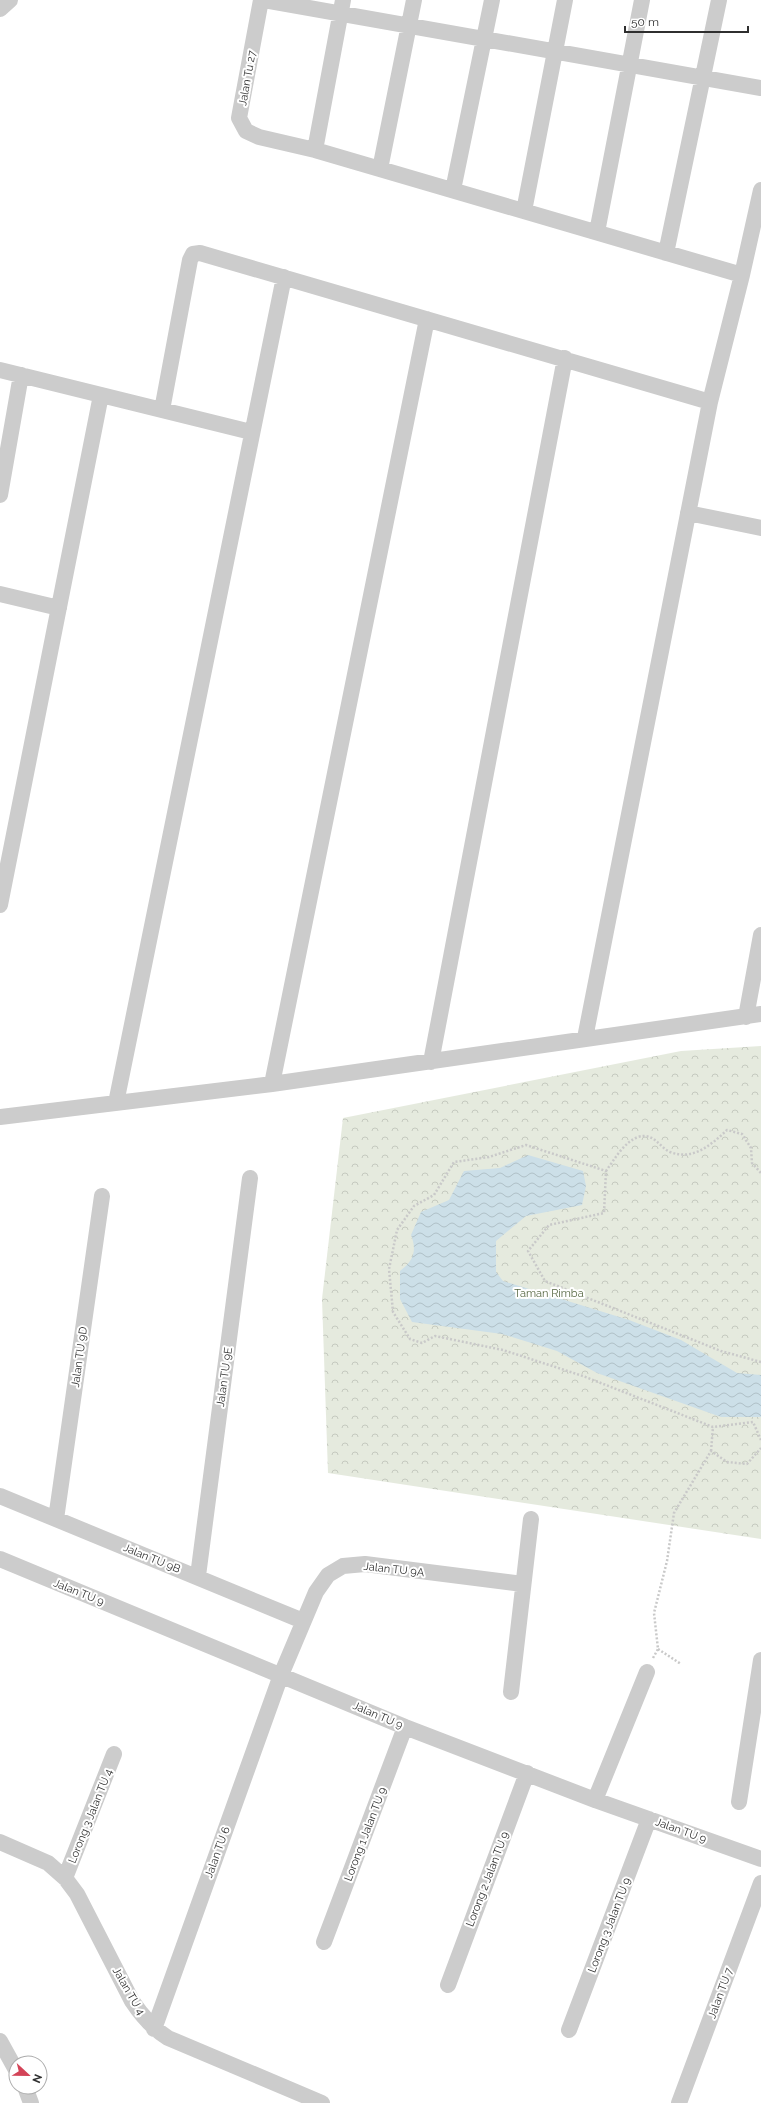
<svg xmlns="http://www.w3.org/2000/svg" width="761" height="2103" viewBox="0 0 761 2103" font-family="Raleway,sans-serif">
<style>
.forest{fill:url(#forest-crowns)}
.water{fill:url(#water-waves)}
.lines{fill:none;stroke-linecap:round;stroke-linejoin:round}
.path{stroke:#c9c9c9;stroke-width:2.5;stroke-dasharray:2 2;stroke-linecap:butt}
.minor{stroke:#ccc;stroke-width:16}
.labels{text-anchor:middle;stroke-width:4;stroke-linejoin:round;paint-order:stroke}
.street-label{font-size:11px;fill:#2f2f2f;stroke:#fff}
.park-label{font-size:11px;fill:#556641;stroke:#fff}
</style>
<defs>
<pattern id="forest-crowns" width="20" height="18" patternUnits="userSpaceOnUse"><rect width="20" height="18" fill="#e5eade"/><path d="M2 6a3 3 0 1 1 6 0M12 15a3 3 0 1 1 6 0" fill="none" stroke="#c5c9bf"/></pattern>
<pattern id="water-waves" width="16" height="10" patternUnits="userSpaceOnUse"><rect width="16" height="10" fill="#ccdfe8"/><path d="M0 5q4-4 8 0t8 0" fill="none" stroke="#b0c0c7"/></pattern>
</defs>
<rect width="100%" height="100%" fill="#fff"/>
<path class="forest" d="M761,1046V1539L328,1473L322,1299L343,1118L681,1051Z"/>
<path class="water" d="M528,1155L583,1171L586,1186L582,1205L526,1216L496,1241V1272L503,1281L629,1320L681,1340L737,1373L761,1375V1417H721L597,1373L557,1351L502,1334L412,1322L400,1299V1271C414,1261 417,1250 411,1235L421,1212L449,1200L464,1171L500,1168Z"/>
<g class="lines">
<path class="path" d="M606,1171C614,1160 624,1142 638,1137C654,1132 659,1147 670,1152C693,1161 711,1145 727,1130L742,1134L751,1148L752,1163L761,1173
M761,1362L721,1351L545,1281L528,1251L549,1225L604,1213L606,1171L526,1145L489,1157L454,1162L434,1195L414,1206L397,1230L389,1269L393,1312L410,1339L422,1343L435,1336L503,1350L583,1376L713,1427L753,1422L761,1440
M711,1451L713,1427
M658,1649L681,1664
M653,1658L658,1649L654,1613L667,1561L674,1513L711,1451L727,1462L747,1464L761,1448"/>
<path class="minor" d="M261,0L239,118L246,131L259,137L315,150L742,275
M264,0L761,88
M0,9L10,0
M315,150L343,0
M380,169L414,0
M453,190L492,0
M524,211L565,0
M597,232L642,0
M666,253L719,0
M0,370L251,432
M162,410L190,260L193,254L200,253L710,402
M0,495L21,375
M688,513L761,528
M0,594L59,608
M0,905L101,395
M746,1017L761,935
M585,1038L710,402L742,275L761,190
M431,1062L565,358
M272,1084L427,319
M116,1103L284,277
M0,1117L272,1084L761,1014
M0,1496L303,1621
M56,1519L102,1196
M0,1559L405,1727L595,1800L761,1859
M198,1576L250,1178
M511,1692L531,1519
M595,1800L647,1672
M739,1802L761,1660
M0,1842L48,1863L65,1878L77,1894L132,2001C142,2016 152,2028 168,2038L322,2103
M65,1878L114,1754
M324,1942L405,1727
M448,1985L527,1773
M154,2029L281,1675L316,1592L328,1575L343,1566L365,1564L523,1584
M569,2030L649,1819
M0,2041L16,2070
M25,2087L31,2103
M679,2103L761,1883"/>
</g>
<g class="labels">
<g class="street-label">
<text transform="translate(247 78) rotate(-80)" y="4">Jalan Tu 27</text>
<text transform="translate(79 1357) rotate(-82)" y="4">Jalan TU 9D</text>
<text transform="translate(224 1377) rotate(-82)" y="4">Jalan TU 9E</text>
<text transform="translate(152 1558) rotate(22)" y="4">Jalan TU 9B</text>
<text transform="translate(394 1569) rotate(6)" y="4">Jalan TU 9A</text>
<text transform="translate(79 1592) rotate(22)" y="4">Jalan TU 9</text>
<text transform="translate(378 1715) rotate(23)" y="4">Jalan TU 9</text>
<text transform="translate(90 1816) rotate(-68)" y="4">Lorong 3 Jalan TU 4</text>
<text transform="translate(681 1830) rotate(20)" y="4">Jalan TU 9</text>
<text transform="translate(365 1834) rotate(-69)" y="4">Lorong 1 Jalan TU 9</text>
<text transform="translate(217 1852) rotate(-70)" y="4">Jalan TU 6</text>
<text transform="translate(487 1879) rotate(-69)" y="4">Lorong 2 Jalan TU 9</text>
<text transform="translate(609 1925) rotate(-69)" y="4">Lorong 3 Jalan TU 9</text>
<text transform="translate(129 1991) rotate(60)" y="4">Jalan TU 4</text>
<text transform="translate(720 1993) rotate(-70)" y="4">Jalan TU 7</text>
</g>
<g class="park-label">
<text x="549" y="1297">Taman Rimba</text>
</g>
</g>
<g transform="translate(28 2075) rotate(112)"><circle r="19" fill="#ffffff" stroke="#acacac"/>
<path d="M0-3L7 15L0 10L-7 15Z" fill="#d34458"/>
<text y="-6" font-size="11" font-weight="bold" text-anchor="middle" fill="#2f2f2f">N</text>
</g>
<path d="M625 26v6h123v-6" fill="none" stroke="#2f2f2f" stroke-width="2"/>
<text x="631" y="26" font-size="12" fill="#2f2f2f" stroke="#ffffff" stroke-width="3" paint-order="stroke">50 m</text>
</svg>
